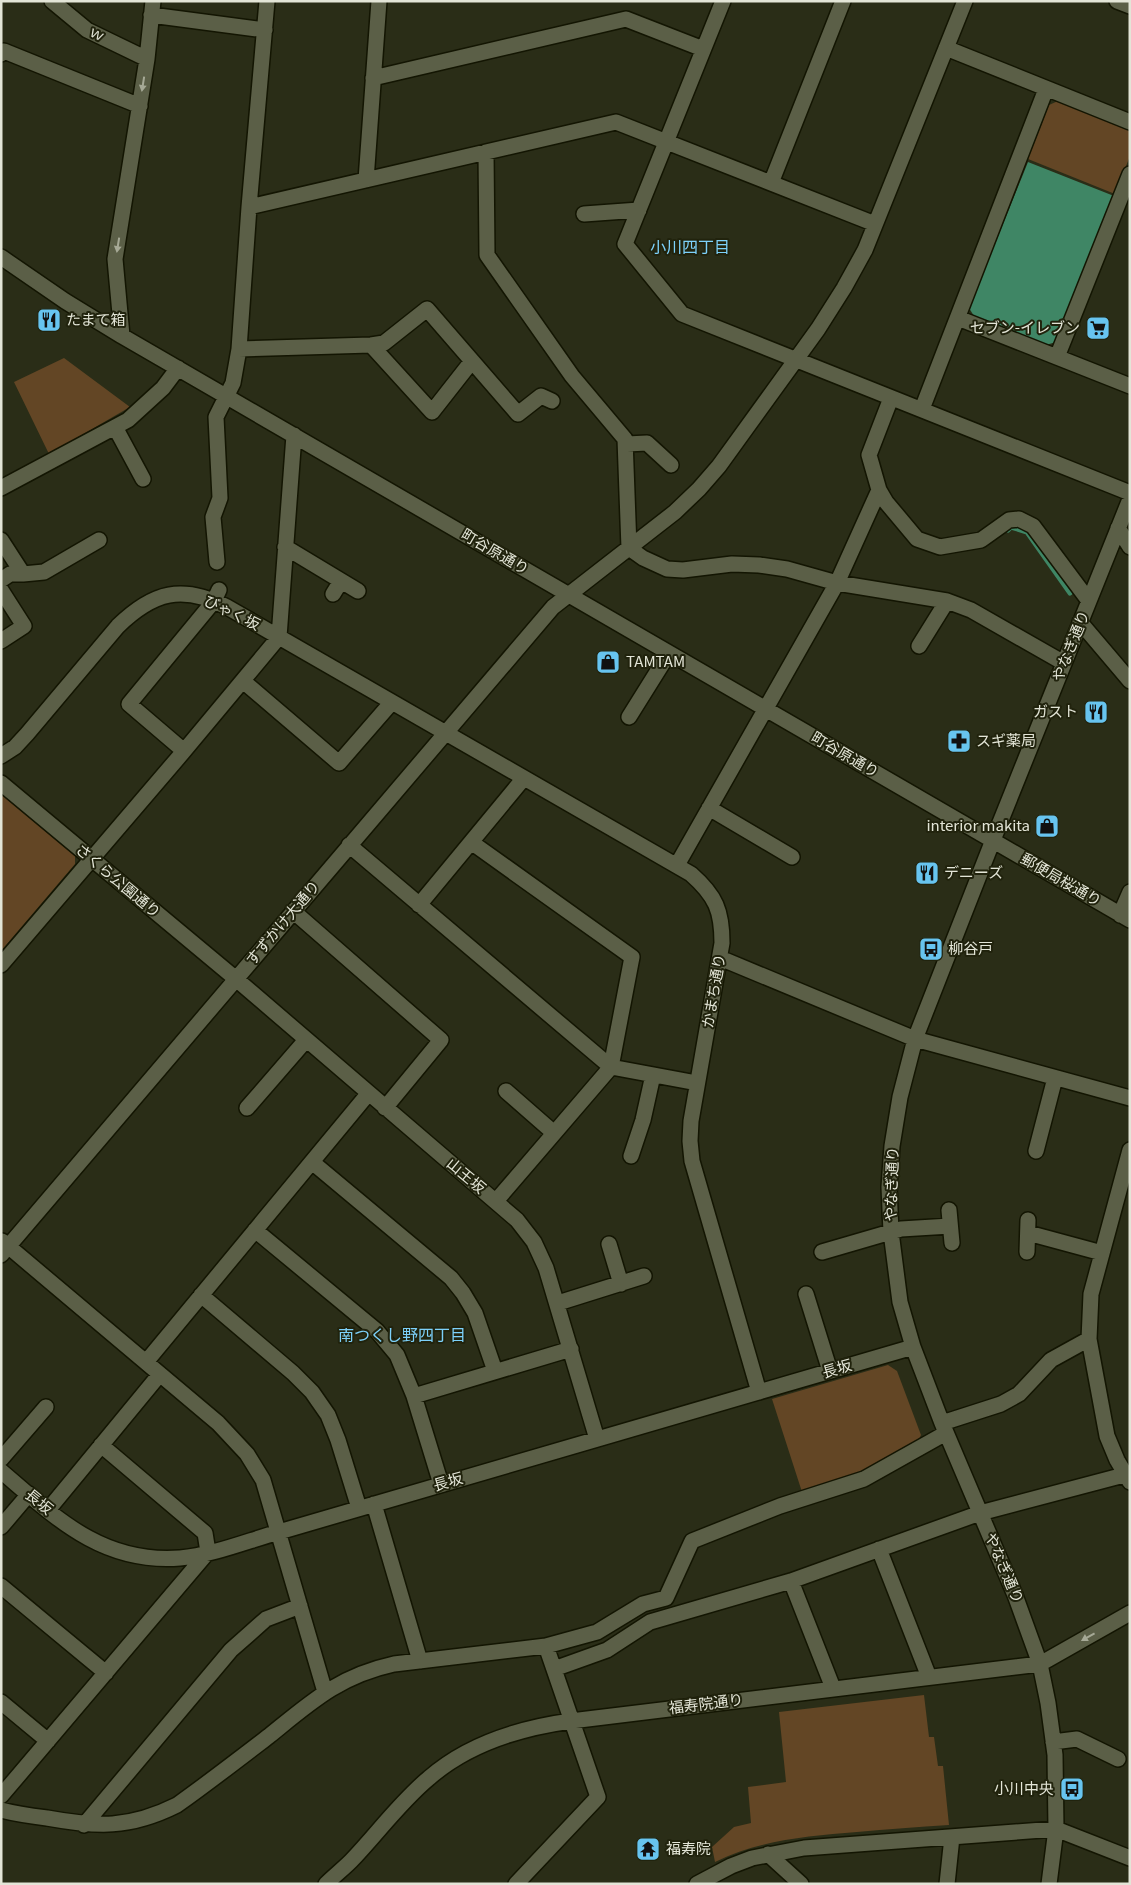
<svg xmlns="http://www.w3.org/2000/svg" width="1131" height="1885" viewBox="0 0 1131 1885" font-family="Georgia,'Noto Sans JP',serif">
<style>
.green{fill:#634625}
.water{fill:#3f8665}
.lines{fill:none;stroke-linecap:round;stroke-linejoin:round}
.stream{stroke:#3f8665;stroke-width:5}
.minor-casing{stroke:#131502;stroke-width:18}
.minor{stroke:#5b5f47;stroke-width:15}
.oneway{fill:#a6a996}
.labels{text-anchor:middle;stroke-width:4;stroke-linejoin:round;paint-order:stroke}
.street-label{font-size:15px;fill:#e3e5d7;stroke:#21230d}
.poi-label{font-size:15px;fill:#e3e5d7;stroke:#21230d;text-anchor:start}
.neighbourhood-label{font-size:16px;fill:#7dd1fa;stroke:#21230d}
</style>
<rect width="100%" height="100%" fill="#2a2d17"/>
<path class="green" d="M1058,101L1130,131V156L1115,194L1028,159L1049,105Z
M64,358L130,407L49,454L14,382Z
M1,794L75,856V864L1,951Z
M888,1365L897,1371L921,1435L918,1441L858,1474L802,1492L772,1399Z
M924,1695L929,1737H934L938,1766H943L949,1825C918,1827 887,1829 857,1832C808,1836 760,1840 715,1862L712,1847L734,1827L751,1823L748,1787L786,1782L779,1712Z"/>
<path class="water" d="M1028,162L1114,196L1056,342L1046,345L974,316L969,308Z"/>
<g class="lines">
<path class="stream" d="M1008,530L1011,527L1027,532L1070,593"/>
<g class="minor-casing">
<path id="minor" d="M52,1L87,30L147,59
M723,1L625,244L682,314L1130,493
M1117,1L1130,6
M151,15L265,30
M946,48L1130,122
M1,54L4,51L140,106
M373,78L626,19L703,49
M486,152L487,255L572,376L625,439L629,548L643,558L667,569L683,570L732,564L759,565L787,569L837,583L947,601L971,610L1064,663
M366,180L379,1
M771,183L843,1
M249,207L616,122L875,224
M584,214L639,210
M1,257L65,301L122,336L1130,920
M958,318L1130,386
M122,336L115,259L147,59L153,1
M371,345L432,412L472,361
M239,349L371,345L384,343L427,309L518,414L541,396L552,401
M1057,357L1130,174
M891,398L869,455L879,490L886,502L917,539L940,547L981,540L1009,520L1019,519L1033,526L1089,601
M922,409L1046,89
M115,427L143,479
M627,444L647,443L671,465
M1,488L128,420L163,388L178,368
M1118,528L1130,547
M1,540L23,574L44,572L99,540
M285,547L358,591
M217,562L213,517L220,498L216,417L233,383L239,349L249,207L267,1
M1,580L10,574H23
M1,590L24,626L1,641
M333,594L341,581
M1080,622L1130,681
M919,646L947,601
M243,681L339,763L392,702
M629,717L669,653
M184,751L129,704L214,601L219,590
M1,756L15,747L27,734L118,626C153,592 182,584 227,607L691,874C716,896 722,911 722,943L691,1121L690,1141L692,1161L759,1392
M1,783L236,979L517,1220L534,1242L546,1268L597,1439
M709,808L792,857
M471,842L632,957L611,1067L496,1201
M349,845L611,1067L697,1083
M677,865L837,583L879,490
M419,905L524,778
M293,911L441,1040L385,1108
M1120,915L1130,892
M720,958L915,1039L1130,1098
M1,965L184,751L279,637L294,435
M506,1091L554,1133
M247,1108L306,1040
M1036,1151L1055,1078
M631,1156L643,1120L653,1075
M312,1162L451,1278L463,1293L475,1313L495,1371
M949,1210L952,1243
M255,1230L377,1331L397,1355L414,1396L441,1484
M1028,1233L1102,1253
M2,1241L218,1423L247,1454L263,1480L325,1692
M609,1244L621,1284
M822,1252L901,1229L950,1226
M1027,1252L1028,1220
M1,1255L553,607L675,512L699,489L719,466L818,329L844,288L865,250L965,1
M806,1294L830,1371
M201,1295L293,1373L312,1392L328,1415L338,1440L359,1508
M558,1303L644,1276
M146,1362L368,1094
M414,1396L571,1349
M942,1423L1001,1404L1019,1394L1051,1360L1089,1339
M1,1459L46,1407
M1,1471C56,1518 102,1564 180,1558C213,1555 247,1541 279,1532L913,1347
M1130,1482L1117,1460L1107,1436L1089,1339L1091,1294L1130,1150
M374,1504L420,1661
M48,1510L160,1374
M1,1527L29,1494
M879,1549L929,1677
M791,1581L833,1688
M1,1586L106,1673
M554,1669L607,1650L650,1622L791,1581L980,1513L1124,1475
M1,1702L48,1741
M1053,1742L1077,1739L1118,1759
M1,1796L208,1552L205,1533L101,1445
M1,1810C16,1814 31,1816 47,1818C97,1827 129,1829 177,1805C208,1783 239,1759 269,1736C311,1702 339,1676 394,1664L546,1646L597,1632L643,1604L666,1598L692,1541L780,1506L864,1479L946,1433
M84,1825L231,1650L266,1619L300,1606
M768,1854L801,1884
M326,1884C334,1876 343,1869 351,1861C377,1834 400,1802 429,1778C469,1743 520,1728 571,1721L1040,1664L1130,1613
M516,1884L598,1797L546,1646
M697,1884L731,1866L752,1858L804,1848L1056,1829L1130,1858
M947,1884L952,1837
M1049,1884L1056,1829L1055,1755L1048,1703L1040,1664L1015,1595L942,1423L913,1347L900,1302L891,1232L889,1187L892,1146L900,1097L915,1039L993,840L1130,499"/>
</g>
<use href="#minor" class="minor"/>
</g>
<defs><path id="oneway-solid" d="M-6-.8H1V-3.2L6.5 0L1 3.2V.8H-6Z" transform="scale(1.25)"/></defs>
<g class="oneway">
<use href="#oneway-solid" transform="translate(143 84) rotate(99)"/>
<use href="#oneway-solid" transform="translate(118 245) rotate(99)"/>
<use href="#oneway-solid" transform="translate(1088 1637) rotate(151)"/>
</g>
<defs>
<g id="restaurant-square" transform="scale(1.25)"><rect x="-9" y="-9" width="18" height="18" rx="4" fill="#67c4f0" stroke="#21230d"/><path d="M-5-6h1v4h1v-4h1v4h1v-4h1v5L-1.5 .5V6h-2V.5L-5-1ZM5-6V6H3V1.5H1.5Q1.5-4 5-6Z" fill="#111"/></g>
<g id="supermarket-square" transform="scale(1.25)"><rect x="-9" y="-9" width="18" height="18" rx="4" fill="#67c4f0" stroke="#21230d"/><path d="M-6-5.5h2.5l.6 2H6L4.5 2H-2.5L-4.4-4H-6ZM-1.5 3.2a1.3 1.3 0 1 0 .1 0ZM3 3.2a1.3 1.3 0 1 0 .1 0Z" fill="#111"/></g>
<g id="shop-square" transform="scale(1.25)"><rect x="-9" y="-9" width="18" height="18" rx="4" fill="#67c4f0" stroke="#21230d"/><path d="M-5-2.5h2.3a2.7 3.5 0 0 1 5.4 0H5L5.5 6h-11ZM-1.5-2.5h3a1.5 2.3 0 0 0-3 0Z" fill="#111"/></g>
<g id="pharmacy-square" transform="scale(1.25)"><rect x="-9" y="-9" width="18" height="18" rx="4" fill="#67c4f0" stroke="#21230d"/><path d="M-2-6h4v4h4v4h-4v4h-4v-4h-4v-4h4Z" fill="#111"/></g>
<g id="bus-square" transform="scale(1.25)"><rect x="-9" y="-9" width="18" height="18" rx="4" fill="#67c4f0" stroke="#21230d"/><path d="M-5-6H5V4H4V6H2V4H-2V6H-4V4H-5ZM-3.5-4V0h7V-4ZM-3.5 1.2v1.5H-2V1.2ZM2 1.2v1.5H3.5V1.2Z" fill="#111"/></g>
<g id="temple-square" transform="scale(1.25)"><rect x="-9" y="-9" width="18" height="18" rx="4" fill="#67c4f0" stroke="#21230d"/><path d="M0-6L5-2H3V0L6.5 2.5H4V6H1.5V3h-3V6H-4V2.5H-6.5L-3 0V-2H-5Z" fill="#111"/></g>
</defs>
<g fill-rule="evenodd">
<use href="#restaurant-square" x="49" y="320"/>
<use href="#supermarket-square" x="1098" y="328"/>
<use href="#shop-square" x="608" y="662"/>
<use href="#restaurant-square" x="1096" y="712"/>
<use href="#pharmacy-square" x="959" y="741"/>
<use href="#shop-square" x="1047" y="826"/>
<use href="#restaurant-square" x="927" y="873"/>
<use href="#bus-square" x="931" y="949"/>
<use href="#bus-square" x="1072" y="1789"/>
<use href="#temple-square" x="648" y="1849"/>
</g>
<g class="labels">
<g class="street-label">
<text transform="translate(97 34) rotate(27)" y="5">ｗ</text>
<text transform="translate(495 552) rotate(30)" y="5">町谷原通り</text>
<text transform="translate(232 613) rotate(26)" y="5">びゃく坂</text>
<text transform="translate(1071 646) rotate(-68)" y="5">やなぎ通り</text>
<text transform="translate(845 755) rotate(30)" y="5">町谷原通り</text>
<text transform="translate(1061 880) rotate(30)" y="5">郵便局桜通り</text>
<text transform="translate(118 881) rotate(40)" y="5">さくら公園通り</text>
<text transform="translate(283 923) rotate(-50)" y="5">すずかけ大通り</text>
<text transform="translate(714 991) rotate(-80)" y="5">かまち通り</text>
<text transform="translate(466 1176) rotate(40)" y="5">山王坂</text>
<text transform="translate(892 1184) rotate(-88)" y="5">やなぎ通り</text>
<text transform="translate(837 1369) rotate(-16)" y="5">長坂</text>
<text transform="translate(448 1482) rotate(-16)" y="5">長坂</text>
<text transform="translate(39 1502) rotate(39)" y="5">長坂</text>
<text transform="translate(1004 1568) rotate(67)" y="5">やなぎ通り</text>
<text transform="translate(706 1704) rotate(-7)" y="5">福寿院通り</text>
</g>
<g class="poi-label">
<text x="66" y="325">たまて箱</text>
<text x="1080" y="333" text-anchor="end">セブン-イレブン</text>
<text x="626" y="667">TAMTAM</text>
<text x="1078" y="717" text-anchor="end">ガスト</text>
<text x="976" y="746">スギ薬局</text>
<text x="1030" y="831" text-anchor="end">interior makita</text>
<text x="944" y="878">デニーズ</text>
<text x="948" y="954">柳谷戸</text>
<text x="1054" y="1794" text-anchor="end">小川中央</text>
<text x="666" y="1854">福寿院</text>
</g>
<g class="neighbourhood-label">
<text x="690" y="253">小川四丁目</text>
<text x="402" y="1341">南つくし野四丁目</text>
</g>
</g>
<rect width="1131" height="1885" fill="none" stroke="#e3e5d7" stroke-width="5"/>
</svg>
